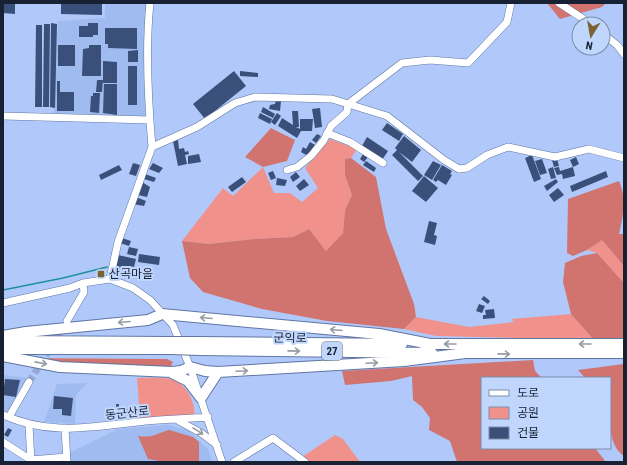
<svg xmlns="http://www.w3.org/2000/svg" width="627" height="465" viewBox="0 0 627 465" font-family="'Roboto Condensed','Noto Sans KR',sans-serif">
<style>
.built{fill:#9fbbf0}
.green{fill:#f1918b}
.forest{fill:#d1736e}
.lines{fill:none;stroke-linecap:round;stroke-linejoin:round}
.stream{stroke:#1e919b;stroke-width:1.5}
.building{fill:#3a4f79}
.minor-tunnel{stroke:#92a7d2;stroke-width:7;stroke-dasharray:7 3.5;stroke-linecap:butt}
.minor-casing{stroke:#6076a3;stroke-width:8}
.highway-casing{stroke:#6076a3;stroke-width:12}
.minor{stroke:#fff;stroke-width:7}
.highway{stroke:#fff;stroke-width:10}
.highway-bridge-casing{stroke:#6076a3;stroke-width:12;stroke-linecap:butt}
.highway-bridge{stroke:#fff;stroke-width:10}
.oneway{stroke:#979ba3}
.poi-dot{fill:#7a6233;stroke:#c1d6fd;stroke-width:1.5}
.labels{text-anchor:middle;stroke-width:4;stroke-linejoin:round;paint-order:stroke}
.shield{fill:#c1d6fd;stroke:#4b5770;stroke-width:1}
.shield-label{font-size:11px;font-weight:bold;fill:#182133}
.poi-label{font-size:12px;fill:#182133;stroke:#c1d6fd;text-anchor:start}
.street-label{font-size:12px;fill:#182133;stroke:#c1d6fd}
</style>
<rect width="100%" height="100%" fill="#b0c9fa"/>
<path class="built" d="M105,3H147L145,116L54,113L58,21L105,18Z
M3,375L28,378L12,417L3,412Z
M87,383L76,395L75,424L44,422L57,384Z
M168,425L188,430L208,449L212,462H70L69,453L118,429Z"/>
<path class="green" d="M330,139L357,149L351,158L345,159V175L352,195L345,210L343,233L326,251L309,229L293,237L254,239L209,244L182,241L223,188L233,196L263,167L274,193H290L302,202L318,188L305,168Z
M602,240L624,266V283L597,253L587,250Z
M571,314L594,340L436,336L404,329L416,317L469,327L514,322L511,319Z
M137,378C159,378 178,373 190,396C193,402 195,408 194,415L140,418Z
M335,435L343,439L360,462H310L302,457Z"/>
<path class="forest" d="M547,3H606L602,7L560,19Z
M271,128L295,140L287,161L263,167L245,157Z
M351,158L376,177L386,229L414,304L416,317L404,329L327,321L262,309L203,292L190,278L182,241L209,244L254,239L293,237L309,229L326,251L343,233L345,210L352,195L345,175V159Z
M619,181C627,199 623,216 619,234H624V266L602,240L587,250L573,256L567,253L568,199Z
M597,253L624,283V339L594,340L571,314L563,282L565,263L581,256Z
M10,358L167,359L173,362L169,370L160,371Z
M533,360L535,371L542,378H482V448H595L606,462H457L450,441L429,430L430,418L422,407L413,400L412,376L391,381L345,385L342,371Z
M624,364V456C604,444 610,399 610,378H585L578,370Z
M169,430L193,437L199,442V462H165L148,459L138,436C155,438 154,434 169,430Z"/>
<g class="lines">
<path class="stream" d="M3,290L63,278L107,267"/>
</g>
<path class="building" d="M3,3H15V14L3,13Z
M61,3H102V15L61,14Z
M51,23L57,24L55,108L50,107Z
M88,23H98V35H93V37H79V26H88Z
M44,24H50L49,107H43Z
M36,25H42V107H35Z
M105,28H137V49L108,48V44H105Z
M58,45H75V66H58Z
M89,45H101V76H82L83,49L89,48Z
M138,50V62H128V51Z
M103,61L117,62V83H103Z
M128,66H137V105H128Z
M234,71L246,86L205,119L193,104Z
M240,71L258,73V77L240,76Z
M97,80H103L102,92H96Z
M57,81H60V92H74V111H57Z
M104,84H117V115L103,113Z
M93,93H100L99,113L90,112L91,96H93Z
M276,100L281,101L280,111L269,109L270,105L275,104Z
M263,107L275,114L273,118L261,112Z
M320,108L322,127L315,128L312,109Z
M292,111H298L299,127H296L300,129V119H313L312,131H301L297,138L278,126L282,118L293,125Z
M260,113L272,119L270,124L258,118Z
M277,113L281,116L275,125L271,122Z
M387,123L403,134L399,141L382,130Z
M317,134L321,136L316,143L312,140Z
M404,136L421,150L412,162L399,152L423,176L418,181L392,155L397,150L395,148Z
M367,137L388,151L382,160L362,146Z
M178,140L179,149L184,148L185,152L188,151L189,154L185,155L187,164L178,166L173,141Z
M310,142L315,145L308,156L301,152L303,147L306,149Z
M365,151L378,160L376,163L368,157L364,162L360,159Z
M199,154L201,162L188,164V156Z
M532,155L541,179L534,182L525,158Z
M576,157L579,164L573,167L570,160Z
M542,159L547,173L540,175L535,161Z
M557,159L559,166L554,167L552,160Z
M366,161L376,168L374,172L363,165Z
M433,161L441,165L432,180L424,175Z
M133,163L140,165L136,176L129,174Z
M153,163L163,168L159,173L149,169Z
M119,165L122,170L101,180L99,175Z
M442,165L452,171L450,174L452,175L446,185L438,180L436,182L433,180Z
M553,167L556,178L551,179L548,169Z
M559,167L560,171L573,167L575,176L563,179L562,174L557,175L554,168Z
M273,171L276,178L271,180L268,173Z
M606,171L608,177L572,192L570,186Z
M296,172L300,177L293,182L290,177Z
M145,174L156,178L154,182L144,179Z
M424,176L438,188L426,202L412,191Z
M242,177L246,182L232,192L228,187Z
M277,178L287,180L285,186L276,185Z
M304,179L309,185L300,191L296,186Z
M556,179L558,182L547,191L544,186Z
M142,182L150,187L147,197L138,195Z
M558,188L564,195L554,202L549,195Z
M136,197L146,201L144,206L133,204Z
M429,221L437,223L434,235L437,236L435,245L424,242Z
M122,238L131,241L129,246L120,243Z
M129,247L138,249L136,256L127,254Z
M139,254L160,257L159,265L138,262Z
M118,255L136,259L134,267L130,266V270L127,269L126,272L115,268Z
M484,296L490,301L488,304L481,299Z
M479,304L485,306L482,313L476,311Z
M494,309L495,318L483,319V315H486L485,310Z
M5,379L20,380L16,397L3,395Z
M54,396L73,398L71,416L62,415V409H53Z
M116,404H119V411L131,409V414L117,415Z
M132,407H136V413H132Z
M8,428L12,430L8,437L4,435Z"/>
<g class="lines">
<path class="minor-tunnel" d="M29,382L64,326"/>
<g class="minor-casing">
<path id="minor" d="M150,3C145,50 148,100 152,147
M559,3L591,24
M603,34L617,45L624,54
M3,116L150,120
M327,133L350,142L383,163
M287,170L297,167L311,156L324,140L331,126L347,112L348,104L402,63L430,60L468,63L507,22L511,3
M110,279L118,242L152,147L197,127L235,103L255,97L332,99L387,116L444,160L459,169L467,168L487,155L508,147L555,157L589,149L624,158
M3,303L70,288L83,283L110,279L133,288L150,300L173,325L190,367L222,462
M67,321L84,292L83,283
M3,415C52,436 87,427 138,422C161,419 184,419 208,417
M9,417L29,382
M179,421L201,433L217,445
M29,425L31,462
M65,428L67,462
M3,442L31,460L66,457
M234,462L273,438L305,462"/>
</g>
<g class="highway-casing">
<path id="highway" d="M3,336L26,332L148,320L162,314L379,334L430,344
M3,341L170,342
M196,342L402,344
M424,344H624
M3,349H172
M199,350L432,353
M460,353H624
M3,356L60,367L172,372L181,371L190,367L205,371L218,372L404,361L465,353
M172,373L188,381L201,398L218,372"/>
</g>
<use href="#minor" class="minor"/>
<use href="#highway" class="highway"/>
<g class="highway-bridge-casing">
<path id="highway-bridge" d="M170,342H196
M172,349L199,350"/>
</g>
<use href="#highway-bridge" class="highway-bridge"/>
</g>
<defs><path id="oneway-shaft" d="M-6 0H5M1.5-3L5.5 0L1.5 3" fill="none" stroke-width="1.6" stroke-linecap="round" stroke-linejoin="round"/></defs>
<g class="oneway">
<use href="#oneway-shaft" transform="translate(206 318) rotate(-175)"/>
<use href="#oneway-shaft" transform="translate(124 322) rotate(175)"/>
<use href="#oneway-shaft" transform="translate(336 330) rotate(-175)"/>
<use href="#oneway-shaft" transform="translate(450 344) rotate(-180)"/>
<use href="#oneway-shaft" transform="translate(585 344) rotate(180)"/>
<use href="#oneway-shaft" transform="translate(294 351) rotate(1)"/>
<use href="#oneway-shaft" transform="translate(504 354) rotate(1)"/>
<use href="#oneway-shaft" transform="translate(41 363) rotate(11)"/>
<use href="#oneway-shaft" transform="translate(372 363) rotate(-3)"/>
<use href="#oneway-shaft" transform="translate(242 371) rotate(-3)"/>
<use href="#oneway-shaft" transform="translate(198 431) rotate(32)"/>
</g>
<rect class="poi-dot" x="97" y="270" width="8" height="8" rx="2"/>
<g class="labels">
<rect class="shield" x="322" y="342" width="20" height="18" rx="3"/>
<g class="shield-label">
<text x="332" y="355">27</text>
</g>
<g class="poi-label">
<text x="109" y="278">산곡마을</text>
</g>
<g class="street-label">
<text transform="translate(290 338) rotate(1)" y="4">군익로</text>
<text transform="translate(127 413) rotate(-6)" y="4">동군산로</text>
</g>
</g>
<rect width="627" height="465" fill="none" stroke="#182133" stroke-width="8"/>
<rect x="481" y="377" width="130" height="72" fill="#c1d6fd" stroke="#7d8eac"/>
<rect x="489" y="390" width="20" height="6" fill="#ffffff" stroke="#7d8eac"/>
<text x="517" y="397" font-size="12" fill="#182133">도로</text>
<rect x="489" y="407" width="20" height="12" fill="#f1918b" stroke="#7d8eac"/>
<text x="517" y="417" font-size="12" fill="#182133">공원</text>
<rect x="489" y="427" width="20" height="12" fill="#3a4f79" stroke="#7d8eac"/>
<text x="517" y="437" font-size="12" fill="#182133">건물</text>
<g transform="translate(591 36) rotate(191)"><circle r="19" fill="#c1d6fd" stroke="#7d8eac"/>
<path d="M0-3L7 15L0 10L-7 15Z" fill="#7a6233"/>
<text y="-6" font-size="11" font-weight="bold" text-anchor="middle" fill="#182133">N</text>
</g>
</svg>
